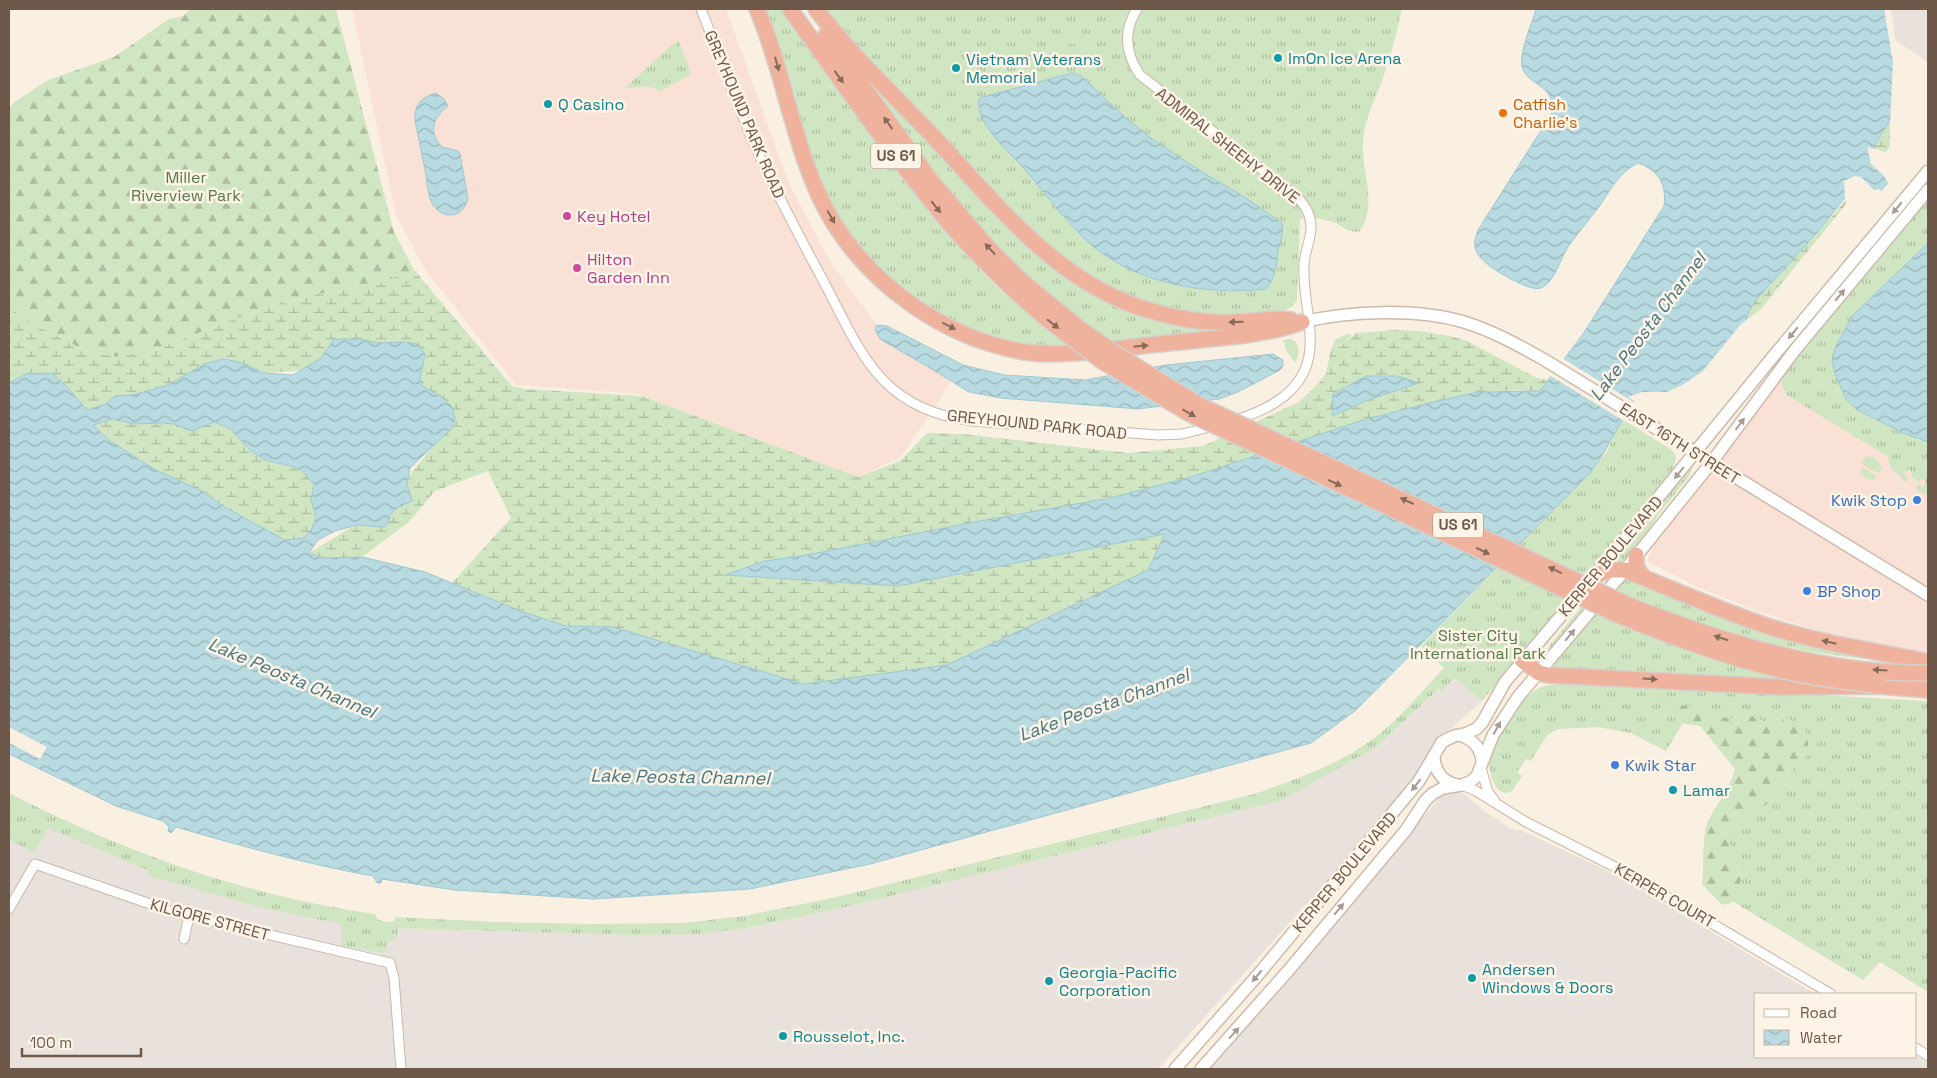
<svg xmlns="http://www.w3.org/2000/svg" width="1937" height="1078" viewBox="0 0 1937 1078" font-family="'Space Grotesk',sans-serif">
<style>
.commercial{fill:#f9e1d5}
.industrial{fill:#e9e2dc}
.grass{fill:url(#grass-tufts)}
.forest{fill:url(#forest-firs)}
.wetland{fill:url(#wetland-marsh)}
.garden{fill:#d0e5c1}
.water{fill:url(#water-waves);stroke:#9fc9d2;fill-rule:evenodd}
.pier{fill:#faf0e1}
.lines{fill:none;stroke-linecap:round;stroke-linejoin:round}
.street-casing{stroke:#c9b8a9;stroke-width:11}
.secondary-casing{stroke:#cebaaa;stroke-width:14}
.highway-casing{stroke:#d6d0cc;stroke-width:18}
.street{stroke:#fff;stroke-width:9}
.secondary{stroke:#fff;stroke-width:11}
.highway{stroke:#efb39d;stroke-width:15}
.highway-bridge-casing{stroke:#d6d0cc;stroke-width:18;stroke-linecap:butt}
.highway-bridge{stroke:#efb39d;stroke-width:15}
.oneway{fill:#886a5b}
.oneway2{fill:#a89b92}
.culture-dot{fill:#0f9aa8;stroke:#fdf4e7;stroke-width:2}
.food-dot{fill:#e8710a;stroke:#fdf4e7;stroke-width:2}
.hotel-dot{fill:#d1479c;stroke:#fdf4e7;stroke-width:2}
.shop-dot{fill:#3f7fe0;stroke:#fdf4e7;stroke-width:2}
.labels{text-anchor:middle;stroke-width:5;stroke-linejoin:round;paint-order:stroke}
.shield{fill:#fdf4e7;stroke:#998779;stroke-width:1}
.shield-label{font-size:15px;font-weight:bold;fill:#6e584a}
.culture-label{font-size:16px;fill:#0d838f;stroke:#fdf4e7;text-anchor:start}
.food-label{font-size:16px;fill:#c56008;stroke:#fdf4e7;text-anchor:start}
.street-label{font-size:16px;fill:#6e584a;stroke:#fdf4e7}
.park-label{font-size:16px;fill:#547946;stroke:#fdf4e7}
.hotel-label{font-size:16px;fill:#b23c85;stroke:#fdf4e7;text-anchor:start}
.shop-label{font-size:16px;fill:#366cbe;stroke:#fdf4e7;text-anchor:start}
.water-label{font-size:18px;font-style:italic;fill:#477680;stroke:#fdf4e7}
</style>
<defs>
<pattern id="grass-tufts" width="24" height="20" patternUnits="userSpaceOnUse" patternTransform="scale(1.25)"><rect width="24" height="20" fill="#d0e5c1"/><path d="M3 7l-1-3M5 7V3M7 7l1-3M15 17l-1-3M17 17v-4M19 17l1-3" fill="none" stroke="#adbc9f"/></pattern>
<pattern id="forest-firs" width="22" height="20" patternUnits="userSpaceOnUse" patternTransform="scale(1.25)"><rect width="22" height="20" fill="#d0e5c1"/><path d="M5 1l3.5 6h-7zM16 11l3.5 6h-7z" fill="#adbc9f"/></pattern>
<pattern id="wetland-marsh" width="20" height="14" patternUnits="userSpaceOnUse" patternTransform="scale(1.25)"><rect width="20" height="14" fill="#d0e5c1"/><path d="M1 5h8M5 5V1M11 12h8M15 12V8" fill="none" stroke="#adbc9f"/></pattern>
<pattern id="water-waves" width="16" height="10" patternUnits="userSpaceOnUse" patternTransform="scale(1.25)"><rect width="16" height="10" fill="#b8dae1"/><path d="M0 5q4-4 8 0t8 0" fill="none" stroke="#9ab4b8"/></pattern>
</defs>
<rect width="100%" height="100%" fill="#faf0e1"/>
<path class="commercial" d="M352,9H726L788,181L829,260L877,325L957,373L901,457L858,477L638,394L516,385L424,268L396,215Z
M1780,378L1785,394L1928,480V583L1919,597L1928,603V655L1835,636L1757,611L1697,587L1647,561L1655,542L1703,482Z"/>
<path class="industrial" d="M1888,9H1928V62L1893,39Z
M1455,678L1482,701L1434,743L1423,769L1344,862L1158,1069H9V807L149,871L397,928L630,935L698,934L741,929L837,909L1283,800L1376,747L1440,689L1443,691Z
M1456,792L1466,795L1483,810L1511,829L1520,830L1617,875L1815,994H1756V1057L1916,1056L1928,1064V1069H1209L1293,973L1439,798L1448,793Z"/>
<path class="grass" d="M764,9H781C845,99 906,194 984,274C1010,301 1040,324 1070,348L1035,347L1005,342L964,329L891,284L844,229L824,194L804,140Z
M823,9H1402C1397,30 1392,51 1385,72C1377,97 1365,115 1363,142C1361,173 1379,205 1359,232L1349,231L1334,222L1316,218L1308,203L1302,214L1304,220L1300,218L1297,300L1292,307L1284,311L1253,315H1196L1151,304L1113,289L1060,259L865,59Z
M679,42L688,65L690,75L661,91L647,86L625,88L672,45Z
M872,84L1087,290L1240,329L1114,345C1071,313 1027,281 992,242C947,193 909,139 870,86Z
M1928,197V244L1852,316L1836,346L1835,374L1846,399L1869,417L1928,442V496L1916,489L1918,484L1922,487L1926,484L1925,480L1921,479L1919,482L1911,477L1912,472L1908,469L1904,474L1908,478L1905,482L1901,480L1902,477L1892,470L1887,456L1785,394L1780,378L1824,321Z
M1622,419L1672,450L1676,457L1673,472L1632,524L1482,701L1455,678L1442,691L1439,689L1376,747L1283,800L837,909L741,929L698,934L630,935L398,928V938L390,941L384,953L341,946L342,924L267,909L149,876V871L48,828L34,853L9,839V793C124,852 246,896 375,914L377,919L385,922L394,921L396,917L496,922L593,924L684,923L744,916L828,899L1254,794C1295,780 1338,765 1373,739C1399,720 1421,692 1444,668L1421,646L1591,472L1607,451Z
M1693,467L1689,476L1659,514L1633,552L1627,559L1614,565L1613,564L1612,562L1684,474Z
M1626,578L1895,661C1797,656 1704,629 1614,590Z
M1581,607L1587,609L1553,648L1546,653L1550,645Z
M1595,613C1661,642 1729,667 1800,682L1552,668L1553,664Z
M1602,683L1928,701V992L1880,962L1863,980L1732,901L1742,877L1728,838L1740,822L1773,800L1789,772L1803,762L1776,727L1748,714L1733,718L1705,716L1692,706L1669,713L1683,723L1666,751L1631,733L1598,727L1558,729L1547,735L1531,761L1526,759L1517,772L1522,776L1512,791L1507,793C1505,793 1502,792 1500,791C1493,785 1487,767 1490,758C1496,737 1517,700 1537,689C1552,681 1584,684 1602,683Z"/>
<path class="forest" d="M190,9H336L394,232L414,270L380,283L319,294L261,309L159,348L116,357L82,349L28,321L9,307V109L13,103L48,80L114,57L169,19L183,16Z
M1675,706H1692L1706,716L1733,718L1748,714L1776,727L1785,717L1795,722L1806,731L1809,751L1803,762L1789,772L1773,800L1740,822L1728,838L1742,877L1739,887L1731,903L1722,905L1702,884C1705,866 1701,838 1708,821C1717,803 1730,789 1735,769L1700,726L1685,724L1669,713Z"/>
<path class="wetland" d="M1890,111V146L1886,152L1867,147Z
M1845,197L1847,203L1761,309L1740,325L1745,312Z
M414,270L512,386L525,389L642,396L858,477L900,461L927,433L963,434L1128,453L1203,446L1299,402L1318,384L1326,373L1331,350L1341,346L1356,333L1395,330L1419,331L1450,336L1467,341L1537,378L1548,380L1540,391C1513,390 1486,390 1459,396L1335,437L1213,515L1087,640L839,703L441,595L511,518L488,471L435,491L409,522L362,557L322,558L309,553L383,508L431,449L421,427L313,370L263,373L166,388L86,410L67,387L26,374L9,383V307L28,321L82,349L116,357L159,348L261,309L319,294L380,283Z
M112,419L134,424L161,423L174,424L191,430L214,422L229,428L252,452L265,460L294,467L303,472L314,484L311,500L316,517L312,529L304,538L285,540L221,505L204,492L156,470L110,441L92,425Z"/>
<path class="garden" d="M1025,34L1026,41L1007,42L1016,36Z
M1081,36L1083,38L1088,37L1089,41L1057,47V41L1060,43L1064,40L1067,41L1071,39H1079Z
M1090,48L1098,53L1107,49L1101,54L1087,52L1047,58L1049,55Z
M979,53V55L975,56L974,63L964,64L960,61V58L964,60L971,58V54Z
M957,57L956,60L952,62L949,67L951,73L956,75L962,74L964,69L977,67L978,73L991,71L990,65L996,64L997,72L974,76L973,72L960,78L952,77L946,71C945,63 949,58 957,57Z
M1347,334L1352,335L1341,346L1331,350L1335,340Z
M1291,339C1302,344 1299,354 1295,363L1286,350L1283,340Z
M1865,457C1873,455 1878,461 1882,468L1880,472C1875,473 1865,466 1862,463Z
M1863,468L1876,476L1873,480L1866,478L1859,472Z"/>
<path class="water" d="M1536,9H1888L1898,70L1890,120L1877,141L1872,158L1888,183L1881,191L1877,192L1864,183H1856L1823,226L1756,300L1749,311L1745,324L1714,367L1678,395L1652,396L1634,400C1619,424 1608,449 1591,472L1355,711L1311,743L870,864L750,889L593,899L455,890L382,879L381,883H377L373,876C306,864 241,846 176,827L171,833L168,831L169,827L163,821L116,806L9,754V383L26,374L52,373L67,387L87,410L106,404L115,396L133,395L168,385L204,364L224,359L242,363L263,373L293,375L321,358L334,339H361L377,343L404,342L417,344L425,354L420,378L422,386L441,396L452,407L455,419L451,429L410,468L407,484L412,501L399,507L390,514L389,523L384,527L357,525L335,531L318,540L309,553L322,558L362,557L425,572L523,612L566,626L613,627L804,684L947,665L1148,570L1165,534L897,586L725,575L765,561L807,555L980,521L1110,498L1191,477L1363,420L1429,403L1478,392L1540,391L1583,334L1664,206C1667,184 1658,170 1638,163C1616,175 1612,189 1598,208C1588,221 1577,234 1568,247C1560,259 1555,282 1541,288C1530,292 1495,271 1486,263C1474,252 1472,246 1478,230L1552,113C1556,83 1527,87 1522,66C1519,52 1532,24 1536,9ZM112,419L134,424L161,423L174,424L191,431L214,422L229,428L252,452L265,460L295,467L303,472L314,484L311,500L316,517L312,529L304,538L285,540L221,505L204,492L156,470L110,441L93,425Z
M1072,73L1081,76L1127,119L1152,139L1207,175L1243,196L1282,223C1284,234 1280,241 1278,251C1276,266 1276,277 1266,289C1205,296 1130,283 1085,239C1061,216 1042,189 1020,164C1006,149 975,122 979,99L983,97Z
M436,93L444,99L448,106C433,117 428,132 442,147L458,151L460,154L468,198C463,221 438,220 430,199C428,191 427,183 426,175C422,157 419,139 415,121C414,105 420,98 436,93Z
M1928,243V442L1901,432L1857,410L1846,399L1835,374L1832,360L1836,346L1852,316Z
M877,325L887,326L963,365L1004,375L1085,380L1166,365L1273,354L1283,360V366L1280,370L1238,392L1219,399L1138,409L1001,398L969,392L935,371L880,339L875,329Z
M1366,376H1397L1419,383L1371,399L1332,416L1333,394Z"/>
<path class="pier" d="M1884,9H1891L1900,70L1898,98L1890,125L1893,62Z
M1867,147L1876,149L1875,162L1887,176L1890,185L1882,193L1873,195L1863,186H1857L1816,236L1845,198L1844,181L1855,176L1861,177L1874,190L1879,189L1881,191L1888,184L1885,177L1871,164Z
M1750,317L1747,326L1716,368L1701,382L1680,397L1672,401L1652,398L1638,400L1636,402L1628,397L1642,392H1667L1684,384L1703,371L1740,325Z
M1562,358L1635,403L1624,421L1549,375Z
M9,727L47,747L40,759L9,743Z"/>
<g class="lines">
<g class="street-casing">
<path id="street" d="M701,9C718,52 734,96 752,139C774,190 801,239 827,288C844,320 859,355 884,381C908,405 939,417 972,421L1158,435L1182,434L1214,426
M1137,9C1123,31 1125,53 1140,75L1295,195C1304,203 1310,213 1311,225C1312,237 1304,253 1304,266C1302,301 1319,340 1304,372C1290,400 1262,411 1234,421
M1481,768L1488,792L1495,801
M1462,785L1476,791L1526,822L1627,873L1831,994
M9,909L35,864L176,913L390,963L394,978L401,1069
M184,939L189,916
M1916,1048L1928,1056"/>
</g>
<g class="secondary-casing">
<path id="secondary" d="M1302,322C1350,311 1416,308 1464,322C1493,331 1518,345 1543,359L1928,595
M1595,575L1776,353L1928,171
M1460,735C1474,740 1481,748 1482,762
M1434,757C1435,772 1442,781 1457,785
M1175,1069L1257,976L1419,781L1442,742L1454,736L1465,734L1476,729L1482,723L1505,682L1582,591
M1201,1069L1288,971L1406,830L1425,801L1432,794L1443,788L1462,785L1470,782L1477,776L1493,735L1518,697L1625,570L1711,463L1795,350L1928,190"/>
</g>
<g class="highway-casing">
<path id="highway" d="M757,9C786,76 795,160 833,222C874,288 947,339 1025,352C1066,358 1125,347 1168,343C1212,338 1260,337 1302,322
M790,9C842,81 892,155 950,224C970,248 993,270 1016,292
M816,9C850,54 892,93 931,134C994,201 1056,283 1148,310C1177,319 1208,324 1238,322C1255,322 1273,317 1291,320
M826,35L931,181L992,252L1024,283
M1636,555V567L1643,577
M1595,575L1611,570H1625C1672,589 1719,610 1767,626C1820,643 1875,651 1928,662
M1522,660L1539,673L1548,675L1781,687L1879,686L1928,690"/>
</g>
<use href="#street" class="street"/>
<use href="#secondary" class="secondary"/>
<use href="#highway" class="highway"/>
<g class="highway-bridge-casing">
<path id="highway-bridge" d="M1024,283L1079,328L1113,352L1199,405L1626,604C1718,641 1828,675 1928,673
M1016,292L1042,315L1102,361L1190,414L1616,614C1676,639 1739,662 1803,675C1828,680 1854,682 1879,686"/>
</g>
<use href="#highway-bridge" class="highway-bridge"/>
</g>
<defs><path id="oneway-solid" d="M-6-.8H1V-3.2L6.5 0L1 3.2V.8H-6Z" transform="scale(1.25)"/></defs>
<g class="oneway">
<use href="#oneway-solid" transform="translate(777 64) rotate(74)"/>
<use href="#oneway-solid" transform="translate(839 77) rotate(54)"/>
<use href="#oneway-solid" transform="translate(888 123) rotate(-125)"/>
<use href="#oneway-solid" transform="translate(936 207) rotate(51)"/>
<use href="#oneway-solid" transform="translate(831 217) rotate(60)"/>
<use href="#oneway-solid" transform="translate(990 249) rotate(-133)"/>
<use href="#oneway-solid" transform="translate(1236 322) rotate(178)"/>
<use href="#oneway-solid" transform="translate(1053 324) rotate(38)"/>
<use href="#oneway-solid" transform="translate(949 326) rotate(27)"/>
<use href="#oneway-solid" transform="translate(1141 346) rotate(-6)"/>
<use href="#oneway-solid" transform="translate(1189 413) rotate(29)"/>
<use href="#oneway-solid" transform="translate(1335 483) rotate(25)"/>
<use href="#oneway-solid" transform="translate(1407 501) rotate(-155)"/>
<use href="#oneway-solid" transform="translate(1483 551) rotate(25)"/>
<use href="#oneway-solid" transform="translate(1555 570) rotate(-154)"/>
<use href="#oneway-solid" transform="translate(1721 638) rotate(-163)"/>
<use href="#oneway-solid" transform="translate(1829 642) rotate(-167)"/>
<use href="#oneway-solid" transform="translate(1880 670) rotate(-176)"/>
<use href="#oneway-solid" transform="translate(1650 679) rotate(3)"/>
</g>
<g class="oneway2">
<use href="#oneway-solid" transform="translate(1897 208) rotate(130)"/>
<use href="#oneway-solid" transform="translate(1840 295) rotate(-50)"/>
<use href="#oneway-solid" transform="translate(1793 333) rotate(130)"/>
<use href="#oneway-solid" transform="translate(1740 424) rotate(-53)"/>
<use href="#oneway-solid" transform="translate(1679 473) rotate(129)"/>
<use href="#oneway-solid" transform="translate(1570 635) rotate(-50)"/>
<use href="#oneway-solid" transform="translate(1497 728) rotate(-61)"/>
<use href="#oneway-solid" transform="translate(1416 785) rotate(128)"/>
<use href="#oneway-solid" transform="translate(1339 909) rotate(-50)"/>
<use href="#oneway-solid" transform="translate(1257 976) rotate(130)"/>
<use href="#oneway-solid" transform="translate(1234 1033) rotate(-48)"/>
</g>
<g class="culture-dot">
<circle cx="1278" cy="58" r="5"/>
<circle cx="956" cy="68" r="5"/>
<circle cx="548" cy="104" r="5"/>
<circle cx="1673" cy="790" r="5"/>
<circle cx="1472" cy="978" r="5"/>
<circle cx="1049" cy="981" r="5"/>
<circle cx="783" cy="1036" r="5"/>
</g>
<circle class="food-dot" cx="1503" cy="113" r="5"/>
<g class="hotel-dot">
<circle cx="567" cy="216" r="5"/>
<circle cx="577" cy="268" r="5"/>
</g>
<g class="shop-dot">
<circle cx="1917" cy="500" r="5"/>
<circle cx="1807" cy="591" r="5"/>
<circle cx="1615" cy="765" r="5"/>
</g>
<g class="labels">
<g class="shield">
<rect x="871" y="143.5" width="50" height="25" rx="4"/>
<rect x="1433" y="512.5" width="50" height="25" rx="4"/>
</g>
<g class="shield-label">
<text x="896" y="161">US 61</text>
<text x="1458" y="530">US 61</text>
</g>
<g class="culture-label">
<text x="1288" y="64">ImOn Ice Arena</text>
<text x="966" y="65">Vietnam Veterans<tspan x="966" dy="18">Memorial</tspan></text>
<text x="558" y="110">Q Casino</text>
<text x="1683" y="796">Lamar</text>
<text x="1482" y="975">Andersen<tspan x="1482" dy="18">Windows &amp; Doors</tspan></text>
<text x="1059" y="978">Georgia-Pacific<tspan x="1059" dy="18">Corporation</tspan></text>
<text x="793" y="1042">Rousselot, Inc.</text>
</g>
<g class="food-label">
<text x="1513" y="110">Catfish<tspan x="1513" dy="18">Charlie's</tspan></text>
</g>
<g class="street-label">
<text transform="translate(745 114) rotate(67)" y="6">GREYHOUND PARK ROAD</text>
<text transform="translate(1228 145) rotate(38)" y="6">ADMIRAL SHEEHY DRIVE</text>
<text transform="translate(1037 424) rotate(6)" y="6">GREYHOUND PARK ROAD</text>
<text transform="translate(1680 443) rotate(32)" y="6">EAST 16TH STREET</text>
<text transform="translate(1610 556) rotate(-50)" y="6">KERPER BOULEVARD</text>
<text transform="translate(1344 872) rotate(-50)" y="6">KERPER BOULEVARD</text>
<text transform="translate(1665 895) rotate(30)" y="6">KERPER COURT</text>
<text transform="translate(210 919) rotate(15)" y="6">KILGORE STREET</text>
</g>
<g class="park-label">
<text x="186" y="183">Miller<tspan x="186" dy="18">Riverview Park</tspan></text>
<text x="1478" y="641">Sister City<tspan x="1478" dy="18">International Park</tspan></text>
</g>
<g class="hotel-label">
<text x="577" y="222">Key Hotel</text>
<text x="587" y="265">Hilton<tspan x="587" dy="18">Garden Inn</tspan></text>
</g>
<g class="shop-label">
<text x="1907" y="506" text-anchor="end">Kwik Stop</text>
<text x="1817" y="597">BP Shop</text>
<text x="1625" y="771">Kwik Star</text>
</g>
<g class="water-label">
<text transform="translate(1648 327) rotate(-53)" y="6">Lake Peosta Channel</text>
<text transform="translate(292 678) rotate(23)" y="6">Lake Peosta Channel</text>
<text transform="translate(1104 705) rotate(-20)" y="6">Lake Peosta Channel</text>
<text transform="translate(680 777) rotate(1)" y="6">Lake Peosta Channel</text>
</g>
</g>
<rect width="1937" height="1078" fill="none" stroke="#6e584a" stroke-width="20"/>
<rect x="1754" y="993" width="162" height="65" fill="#fdf4e7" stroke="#c4b6a8"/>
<rect x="1764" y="1009" width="25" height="8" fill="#ffffff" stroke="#c4b6a8"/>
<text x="1800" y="1018" font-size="15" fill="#6e584a">Road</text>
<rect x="1764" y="1030" width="25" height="15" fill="url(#water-waves)" stroke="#c4b6a8"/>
<text x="1800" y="1043" font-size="15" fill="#6e584a">Water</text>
<path d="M22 1048v8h119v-8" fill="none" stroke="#6e584a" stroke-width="2.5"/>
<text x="30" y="1048" font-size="15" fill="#6e584a" stroke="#fdf4e7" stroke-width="4" paint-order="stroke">100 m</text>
</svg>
